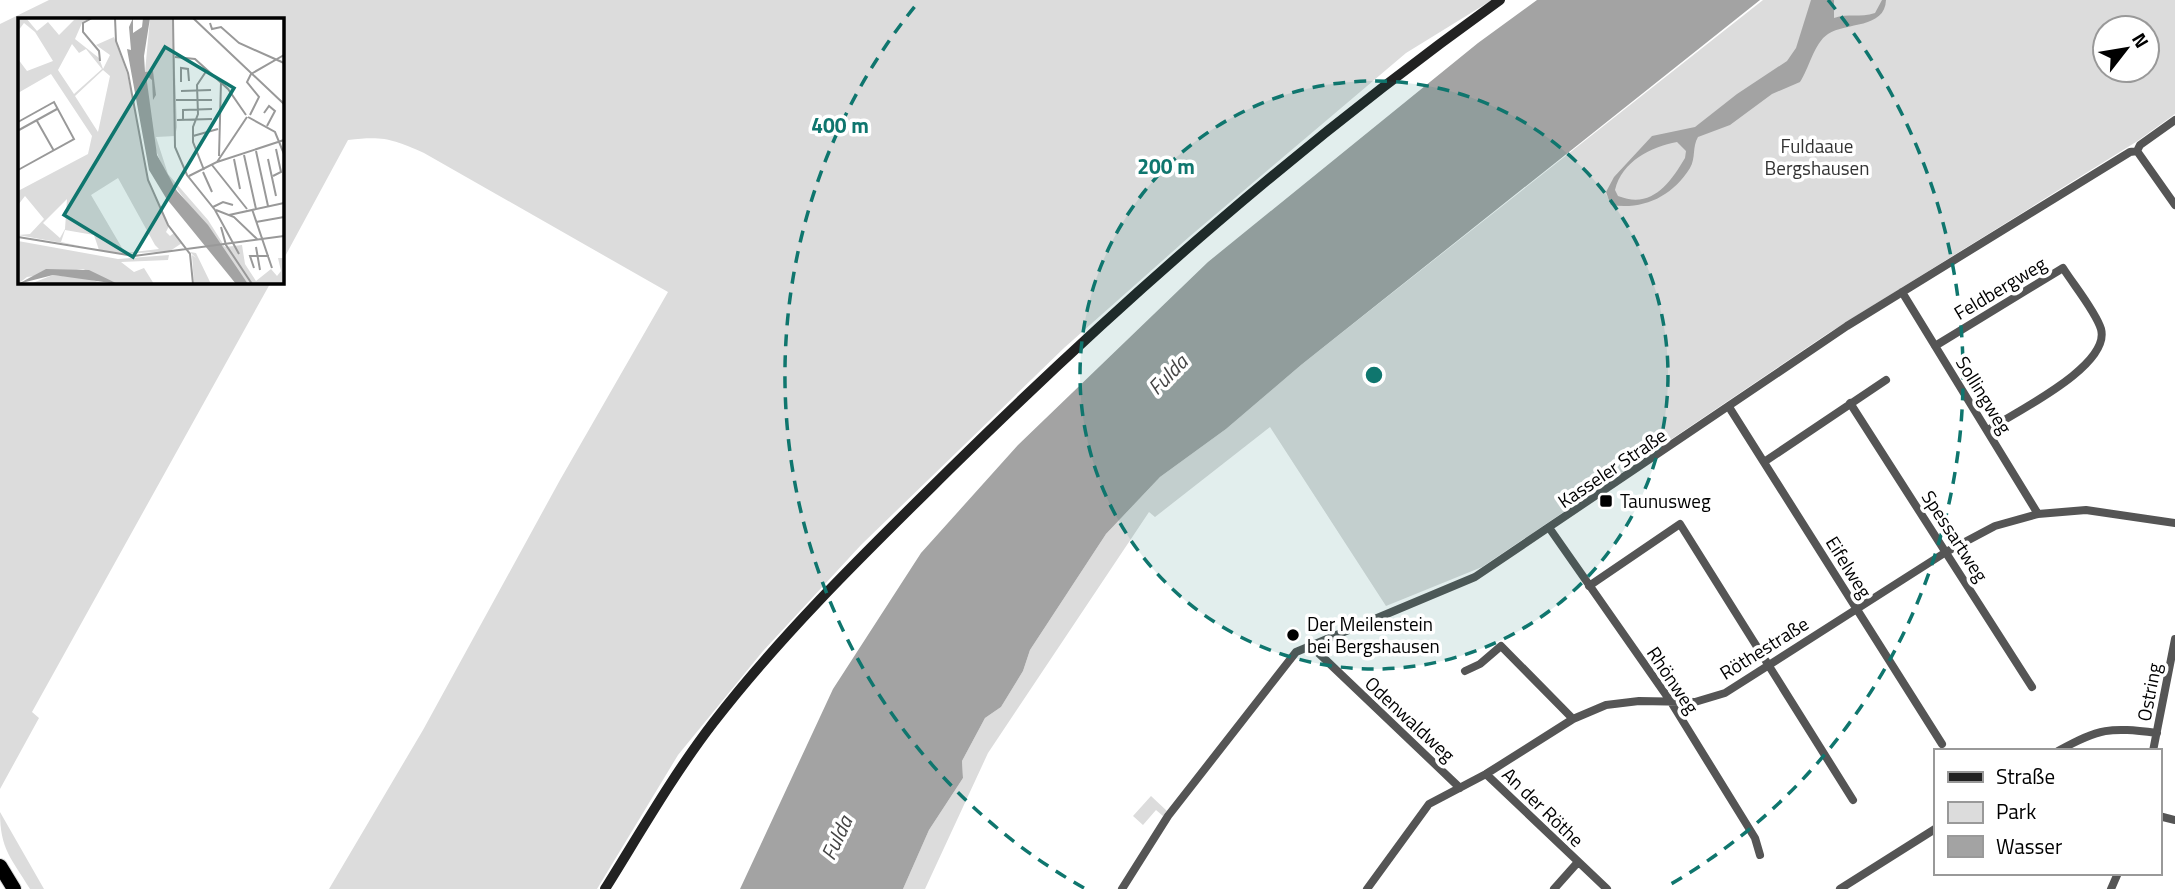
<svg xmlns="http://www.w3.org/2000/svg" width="2175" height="889" viewBox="0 0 2175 889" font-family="'Titillium Web',sans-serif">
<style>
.green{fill:#dcdcdc;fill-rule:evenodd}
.water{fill:#a3a3a3;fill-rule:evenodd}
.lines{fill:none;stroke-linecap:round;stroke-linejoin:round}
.highway-casing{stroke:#dbdbdb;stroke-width:16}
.street{stroke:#555;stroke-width:8}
.secondary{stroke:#222;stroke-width:10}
.highway{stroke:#000;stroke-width:14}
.ring{fill:none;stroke:#0f766e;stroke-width:3.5;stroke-dasharray:12 9}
.poi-dot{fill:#000;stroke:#fff;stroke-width:2.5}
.labels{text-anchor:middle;stroke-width:7;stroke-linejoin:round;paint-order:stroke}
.park-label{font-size:19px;fill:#333;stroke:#fff}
.street-label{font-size:19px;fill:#000;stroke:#fff}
.poi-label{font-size:19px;fill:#000;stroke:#fff;text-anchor:start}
.water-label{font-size:21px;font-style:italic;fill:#444;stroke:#fff}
.inset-road{fill:none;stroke:#999;stroke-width:2}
.view{fill:#0f766e;fill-opacity:0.15;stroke:#0f766e;stroke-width:3.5}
.inset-edge{fill:none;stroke:#000;stroke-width:3.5}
.centre{fill:#0f766e;stroke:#fff;stroke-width:3.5}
.ring-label{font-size:21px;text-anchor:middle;font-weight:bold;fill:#0f766e;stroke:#fff;stroke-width:7;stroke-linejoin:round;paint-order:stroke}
</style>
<rect width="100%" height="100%" fill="#fff"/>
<path class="green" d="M49,0H1492L1406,53L1189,237L1064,348L861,545L763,651L678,755L597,889H329L423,730L560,480L668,292L424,153C392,139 384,136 348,140L282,262V19H19V282H271L32,712L39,718L0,789V24Z
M1763,0H2175V114L2136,142L1827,334L1482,567L1386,606L1270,427L1155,517L1149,512L988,753L925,889H903L929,830L963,778L962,761L985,718L1001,707L1023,671L1030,650L1106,534L1160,477L1226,429L1301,365ZM2105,28H2147V70H2105Z
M1151,796L1167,811L1163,816L1156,810L1143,825L1133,816Z
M0,812L44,889H30C11,858 0,849 0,812Z"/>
<path class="water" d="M1537,0H1760L1301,365L1226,429L1160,477L1106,534L1030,650L1023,671L1001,707L985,718L962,761L963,778L929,830L903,889H740L833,689L921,553L1018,445L1208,262L1478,43Z
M1811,0H1834V18C1848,13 1860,18 1875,13L1882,0H1886C1885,29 1846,22 1828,34C1814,43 1809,69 1800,82L1772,94L1730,125L1698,137C1692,147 1696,158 1690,168C1672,197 1643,210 1611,205L1606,192L1614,177L1652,136L1695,127L1737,94L1787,61L1796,48ZM1677,142L1686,151L1685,158C1669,185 1651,209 1618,196L1615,190C1622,161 1651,147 1677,142Z"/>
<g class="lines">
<g class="highway-casing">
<path id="highway" d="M0,866L14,889"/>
</g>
<path class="street" d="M2137,151L2175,205
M1902,292L2038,514
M1935,346L2063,268C2073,284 2096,312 2101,329C2111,366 2015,412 1988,430
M1850,403L2032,687
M1729,407L1942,744
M1764,462L1886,380
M1550,529L1671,702L1755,838L1760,855
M1589,586L1680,524L1853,800
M1309,644L1460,788
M1465,671L1480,664L1501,646L1573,719
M2058,751C2100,728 2109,727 2157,733
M2153,751L2175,639
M1486,774L1607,889
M2159,816L2175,820
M1122,889L1168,816L1296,652L1475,577L1847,326L2130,152L2137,151L2140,145L2175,120
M1367,889L1429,804L1486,774L1573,719L1606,705L1639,701L1695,702L1725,693L1946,552L1995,526L2038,514L2086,510L2175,523
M1554,889L1578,862
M1840,889L1935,829
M2111,889L2118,873"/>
<path class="secondary" d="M605,889C640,833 673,775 713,723C784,631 869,549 952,467C1125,297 1302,142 1500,0"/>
<use href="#highway" class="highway"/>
</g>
<circle cx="1374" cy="375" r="294" fill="#0f766e" fill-opacity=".12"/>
<g class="ring">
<circle cx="1374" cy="375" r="294"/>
<path d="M1084 888A589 589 0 0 1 920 0M1828 0A589 589 0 0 1 1664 888"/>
</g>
<g class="poi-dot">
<rect x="1599" y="494" width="14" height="14" rx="3.5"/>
<circle cx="1293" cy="635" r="7"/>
</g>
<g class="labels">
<g class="park-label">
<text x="1817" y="153">Fuldaaue<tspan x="1817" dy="22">Bergshausen</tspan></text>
</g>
<g class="street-label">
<text transform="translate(2000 288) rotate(-31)" y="7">Feldbergweg</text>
<text transform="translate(1984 395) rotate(58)" y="7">Sollingweg</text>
<text transform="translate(1612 468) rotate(-34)" y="7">Kasseler Straße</text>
<text transform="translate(1955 536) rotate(57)" y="7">Spessartweg</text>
<text transform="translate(1849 567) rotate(58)" y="7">Eifelweg</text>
<text transform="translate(1764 648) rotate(-32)" y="7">Röthestraße</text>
<text transform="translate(1673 680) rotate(56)" y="7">Rhönweg</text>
<text transform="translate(2149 692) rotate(-79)" y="7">Ostring</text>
<text transform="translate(1410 719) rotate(43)" y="7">Odenwaldweg</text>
<text transform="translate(1543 807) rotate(44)" y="7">An der Röthe</text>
</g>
<g class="poi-label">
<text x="1620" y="508">Taunusweg</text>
<text x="1307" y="631">Der Meilenstein<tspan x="1307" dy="22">bei Bergshausen</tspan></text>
</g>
<g class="water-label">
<text transform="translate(1168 375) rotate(-46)" y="7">Fulda</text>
<text transform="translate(837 838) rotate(-65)" y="7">Fulda</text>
</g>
</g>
<g transform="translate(18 18)">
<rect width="266" height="266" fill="#fff"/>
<path d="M1,0H8L19,13L30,4L41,17L56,2L72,0L64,5L57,21L81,40L85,51L92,37L78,27L96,19L109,55L132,169L151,208L148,214L152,218L156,215L164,225L152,233L105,236L0,217L12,216L26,201L7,178L0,187V173L70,136L74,118L33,56L0,75V41L9,53L35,43L17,14L6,5L0,13ZM54,26L61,35L68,31L84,51L56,76L40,52ZM85,52L92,58L80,114L57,78ZM100,160L137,227L141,231L107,235L73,177ZM49,181L47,211L42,220L25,205ZM47,212L76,217L81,232L43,224ZM132,0H155L159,109L157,118L138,119L150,156L190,202L207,229L224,227L227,246L238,263L253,251L259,258L263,253L260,240H266V266H230L147,155L137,130L127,54ZM0,223L100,241L151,237L150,242L103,244L116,254L126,250L136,266H100L65,251L9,259L0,266ZM172,234L178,235L193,266H176L174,237L178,240ZM35,257L71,261L87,266H12Z" fill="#dcdcdc" fill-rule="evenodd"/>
<path d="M115,0V15L124,9L125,0H132L126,38L127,54L135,53L138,77L135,82L134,62L128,57L139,137L159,173L190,207L230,266H218L148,180L131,152L109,31L113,32L111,9ZM28,251L71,252L100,266L35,257L0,266Z" fill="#a3a3a3"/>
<path class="inset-road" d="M74,0L65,5V14L81,33L82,43M97,0L98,23L110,55L130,162L150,207L172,236L175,266M155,0L157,129L169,157L197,192L221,236M175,0L266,86M192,5L194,11L203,9L221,25L266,45M157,39L177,41L210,71L228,97M233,56L266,37M163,64V50L170,51L171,63M163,73L193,72M158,82H194M246,95L251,88L257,93L249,108M232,97L241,79L229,64L233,56M230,99L257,114L266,136M159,102L194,101M165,102V92L194,91M19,103L36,133M0,104L36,84L56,121L0,152M1,112L39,91M175,118L200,111M238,133L250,188M226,137L238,191M201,138L203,64M216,141L222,171M250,141L258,178M199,144L266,122M194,147L229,191M186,152L175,124V109L180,96L179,67L189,52M185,154L194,174M171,158L199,144L229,99M255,158L263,154L258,131M195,189L205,184L215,187M234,191L254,250M198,192L216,199L239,221M211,197L266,185M238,204L266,199M203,209L208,227L234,266M0,219L116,238L266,218M238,229L242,252M236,250L232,238H251"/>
<path class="view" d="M147,29L216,70L115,239L46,197Z"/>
<rect width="266" height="266" class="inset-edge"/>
</g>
<circle cx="1374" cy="375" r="10" class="centre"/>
<g class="ring-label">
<text x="840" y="133">400 m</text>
<text x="1166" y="174">200 m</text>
</g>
<rect x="1934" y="749" width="228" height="126" fill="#ffffff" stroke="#999999" stroke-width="2"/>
<rect x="1948" y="772" width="35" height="10" fill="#222222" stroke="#999999" stroke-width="2"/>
<text x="1996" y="784" font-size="21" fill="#000000">Straße</text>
<rect x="1948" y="802" width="35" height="21" fill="#dcdcdc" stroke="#999999" stroke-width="2"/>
<text x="1996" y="819" font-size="21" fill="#000000">Park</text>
<rect x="1948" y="836" width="35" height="21" fill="#a3a3a3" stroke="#999999" stroke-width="2"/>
<text x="1996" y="854" font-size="21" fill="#000000">Wasser</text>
<g transform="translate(2126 49) rotate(59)"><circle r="33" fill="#ffffff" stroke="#999999" stroke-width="2"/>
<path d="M0-5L12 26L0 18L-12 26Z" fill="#000000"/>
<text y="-10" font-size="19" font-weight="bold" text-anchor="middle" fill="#000000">N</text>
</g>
</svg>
